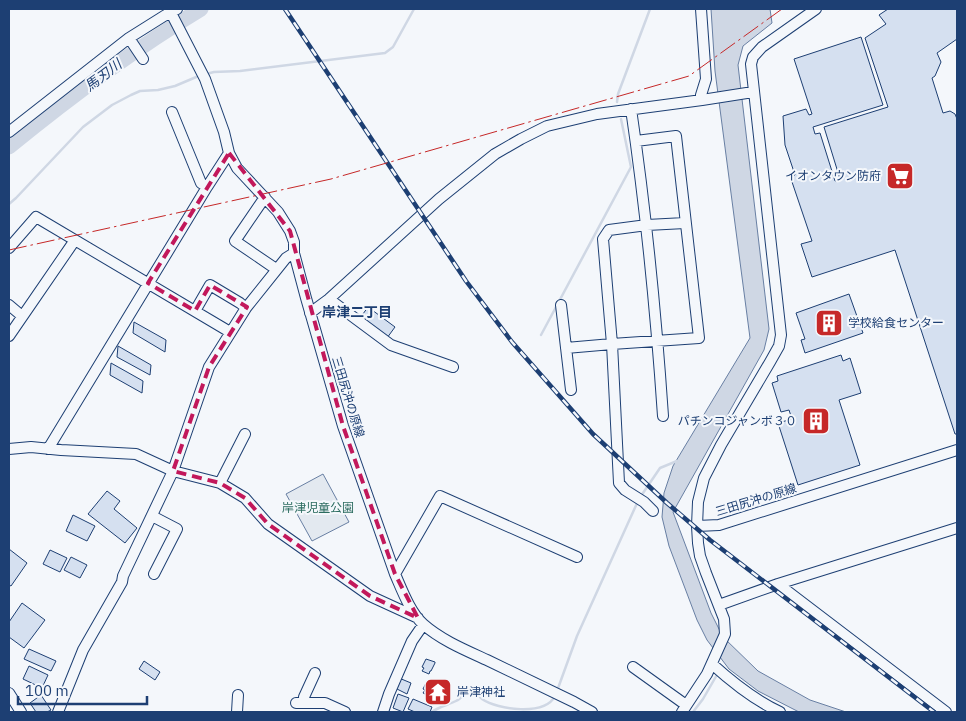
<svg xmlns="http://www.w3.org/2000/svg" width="966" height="721" viewBox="0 0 966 721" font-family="'IBM Plex Sans','Noto Sans JP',sans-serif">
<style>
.green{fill:#e3e9f0;stroke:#687fa3}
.water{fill:#cfd7e4;stroke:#687fa3}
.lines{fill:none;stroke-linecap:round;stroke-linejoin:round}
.stream{stroke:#cfd7e4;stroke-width:2.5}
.river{stroke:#cfd7e4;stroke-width:15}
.building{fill:#d5e0f0;stroke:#1d3f73}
.minor-casing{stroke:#1d3f73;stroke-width:12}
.minor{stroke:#f4f7fb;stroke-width:10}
.rail-casing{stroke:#1d3f73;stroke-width:4.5}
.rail{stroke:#f4f7fb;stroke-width:2.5;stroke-dasharray:8;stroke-linecap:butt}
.power{stroke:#c62828;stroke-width:1;stroke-dasharray:18 4 2.5 4;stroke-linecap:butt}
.marked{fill:none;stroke:#c2185b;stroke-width:4;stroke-dasharray:10 6;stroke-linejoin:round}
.labels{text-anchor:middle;stroke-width:4;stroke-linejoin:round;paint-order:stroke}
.poi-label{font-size:12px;fill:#1d3f73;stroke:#f4f7fb;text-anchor:end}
.street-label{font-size:12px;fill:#1d3f73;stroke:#f4f7fb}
.park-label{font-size:12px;fill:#2c6c60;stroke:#f4f7fb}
.water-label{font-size:14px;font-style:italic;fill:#1d3f73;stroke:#f4f7fb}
.neighbourhood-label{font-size:14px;font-weight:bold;fill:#1d3f73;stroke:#f4f7fb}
</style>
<rect width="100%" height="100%" fill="#f4f7fb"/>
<path class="green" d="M323,474L349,522L312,541L286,494Z"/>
<path class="water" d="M711,9H770L772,23L743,46L738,65L769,329L764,350L673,512L711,613L723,637L758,671L810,700L846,712H799L758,691L729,669L707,640L697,620L669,546L662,517L664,493L673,466L750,338L715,71Z"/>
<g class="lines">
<path class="stream" d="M206,74L214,72L240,71L385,53L393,47L414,9
M617,102L618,94L650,9
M9,204L16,198L83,127L112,105L131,95L140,91L158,90L175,86L201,75
M541,335L631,167L621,119
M641,496L660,468L677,461
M557,691L577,636L638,501
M432,712C438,707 448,705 456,701C462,698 467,692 472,687C475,691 478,696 482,699C498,710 545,716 555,696
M693,712L703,699L718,673"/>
<path class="river" d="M9,147C70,97 133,50 201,9"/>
</g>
<path class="building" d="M888,9H957V39L937,53L941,62L935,76L932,78L943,113L950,111L955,114L957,119V434H955L895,250L812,277L801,244L812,241L790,176L795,175L785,145L783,116L806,109L809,115L812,114L794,59L861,37L883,105L813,127L815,134L820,133L835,181L840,179L824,127L888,107L865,38L886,24L879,15Z
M849,294L863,333L805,353L801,340L805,339L796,313Z
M368,307L395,327L387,338L360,318Z
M134,322L166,340L165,352L133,333Z
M118,346L151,365L150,375L117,357Z
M841,355L843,361L850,358L861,393L839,400L860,465L798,485L778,423L792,419L789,410L781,412L772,383L778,381L777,376Z
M111,363L143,381L142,393L110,375Z
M107,491L120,501L114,509L137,528L125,543L88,514Z
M73,515L95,526L87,541L66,531Z
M9,549L27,563L11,586L9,585Z
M50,550L67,558L60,572L43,564Z
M71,557L87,565L80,578L64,570Z
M22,603L45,620L24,648L9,637V622Z
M29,649L56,661L51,671L24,659Z
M426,659L435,662V663L431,671H430L429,674L422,671L424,668L422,667Z
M144,661L160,672L155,680L139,669Z
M29,666L48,675L42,688L23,679Z
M399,678L411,683L407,694L395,688Z
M429,681L437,684L436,687L448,691L444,699L433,694L431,697L423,693L425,690L423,689L426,683L428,684Z
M398,694L409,698L403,712L393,708Z
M41,695L51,710L47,712H36L30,703Z
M413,699L432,707L430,712H415L408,709Z"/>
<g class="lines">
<g class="minor-casing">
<path id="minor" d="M169,9L205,79L224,132L229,153L237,168L278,212L290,231L294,242V253L306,298L343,426L395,574C402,590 410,612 423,624C441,640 465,650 487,660C516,674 545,688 574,702L592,712
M701,9L706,79L701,95L702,100
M129,38L143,59
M631,109C646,211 656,313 663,416
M172,112L201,183L207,187
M9,132L129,38L164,16L177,9
M265,197L235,241L276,269
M9,248L36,217L230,332
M329,299L391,345L453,367
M9,305L22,316
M561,305L571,390
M195,311L210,285L240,303L246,308
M310,313L329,299L439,199L495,154L521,139L547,126L597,114L702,100L753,92
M9,336L75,240
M566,348L612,344L699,338L676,136L636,141
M9,449L31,447L61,450L136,454L173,471L220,483L245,498L268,524L370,596L418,618
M48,449L207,187L229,153
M220,483L245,434
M653,511L644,502L625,490L619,483L612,344L603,239L609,230L647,225L685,223
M152,516L177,529L154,574
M697,526L719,525L957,450
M395,574L440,496L577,557
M778,584L946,712
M719,605L778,584L957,528
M712,664C733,683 754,700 780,712
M633,667L686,705
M9,693L21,712
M296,703H325L345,712
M305,703L304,697L315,673
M58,712L83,650L122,582L123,576L173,471L209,367L246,308L286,258L294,253
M237,712L238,695
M383,712L389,694L412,641L423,625
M682,712L707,674L725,634L724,619L706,573L700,556L698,543L697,526L698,502L704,478L721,445L770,362L779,346L781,335L751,64L753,57L762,47L816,9"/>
</g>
<use href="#minor" class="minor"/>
<g class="rail-casing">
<path id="rail" d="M285,9L466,281L512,342L593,434L667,503L710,540L934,712"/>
</g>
<use href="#rail" class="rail"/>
<path class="power" d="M9,250L331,179L689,76L782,9"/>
</g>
<path class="marked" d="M229,153L290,231L343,426L395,574L418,618L370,596L268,524L245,498L220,483L173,471L209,367L247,307L210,285L195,311L148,283Z"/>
<defs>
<g id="supermarket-square" transform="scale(1.4375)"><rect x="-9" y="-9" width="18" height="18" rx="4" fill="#c62828" stroke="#f4f7fb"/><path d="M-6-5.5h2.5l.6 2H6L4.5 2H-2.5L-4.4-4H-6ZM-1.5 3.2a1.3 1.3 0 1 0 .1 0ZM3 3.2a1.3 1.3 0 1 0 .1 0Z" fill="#fff"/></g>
<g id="building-square" transform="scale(1.4375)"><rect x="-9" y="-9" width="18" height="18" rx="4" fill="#c62828" stroke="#f4f7fb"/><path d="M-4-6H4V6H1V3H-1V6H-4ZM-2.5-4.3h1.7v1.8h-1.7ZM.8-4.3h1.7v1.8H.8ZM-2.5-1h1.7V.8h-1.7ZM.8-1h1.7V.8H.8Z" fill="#fff"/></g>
<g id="temple-square" transform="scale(1.4375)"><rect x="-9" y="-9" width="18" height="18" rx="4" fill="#c62828" stroke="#f4f7fb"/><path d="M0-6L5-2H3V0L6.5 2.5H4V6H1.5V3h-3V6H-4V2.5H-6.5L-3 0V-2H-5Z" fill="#fff"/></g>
</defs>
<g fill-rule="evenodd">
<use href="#supermarket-square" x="900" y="176"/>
<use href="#building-square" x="829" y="323"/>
<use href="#building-square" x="816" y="421"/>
<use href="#temple-square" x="438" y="692"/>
</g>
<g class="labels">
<g class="poi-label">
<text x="881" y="180">イオンタウン防府</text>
<text x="848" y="327" text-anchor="start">学校給食センター</text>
<text x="797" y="425">パチンコジャンボ３０</text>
<text x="457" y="696" text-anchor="start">岸津神社</text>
</g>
<g class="street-label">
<text transform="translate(348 397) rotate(73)" y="4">三田尻沖の原線</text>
<text transform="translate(756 500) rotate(-17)" y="4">三田尻沖の原線</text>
</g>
<g class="park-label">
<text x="318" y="512">岸津児童公園</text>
</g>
<g class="water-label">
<text transform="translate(103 75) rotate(-37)" y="5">馬刃川</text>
</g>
<g class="neighbourhood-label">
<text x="357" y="317">岸津二丁目</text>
</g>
</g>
<rect width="966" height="721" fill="none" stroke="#1d3f73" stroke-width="20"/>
<path d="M18 696v8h129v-8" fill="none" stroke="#1d3f73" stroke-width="2.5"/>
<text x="25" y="696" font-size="15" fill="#1d3f73" stroke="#f4f7fb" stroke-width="4" paint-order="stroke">100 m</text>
</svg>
